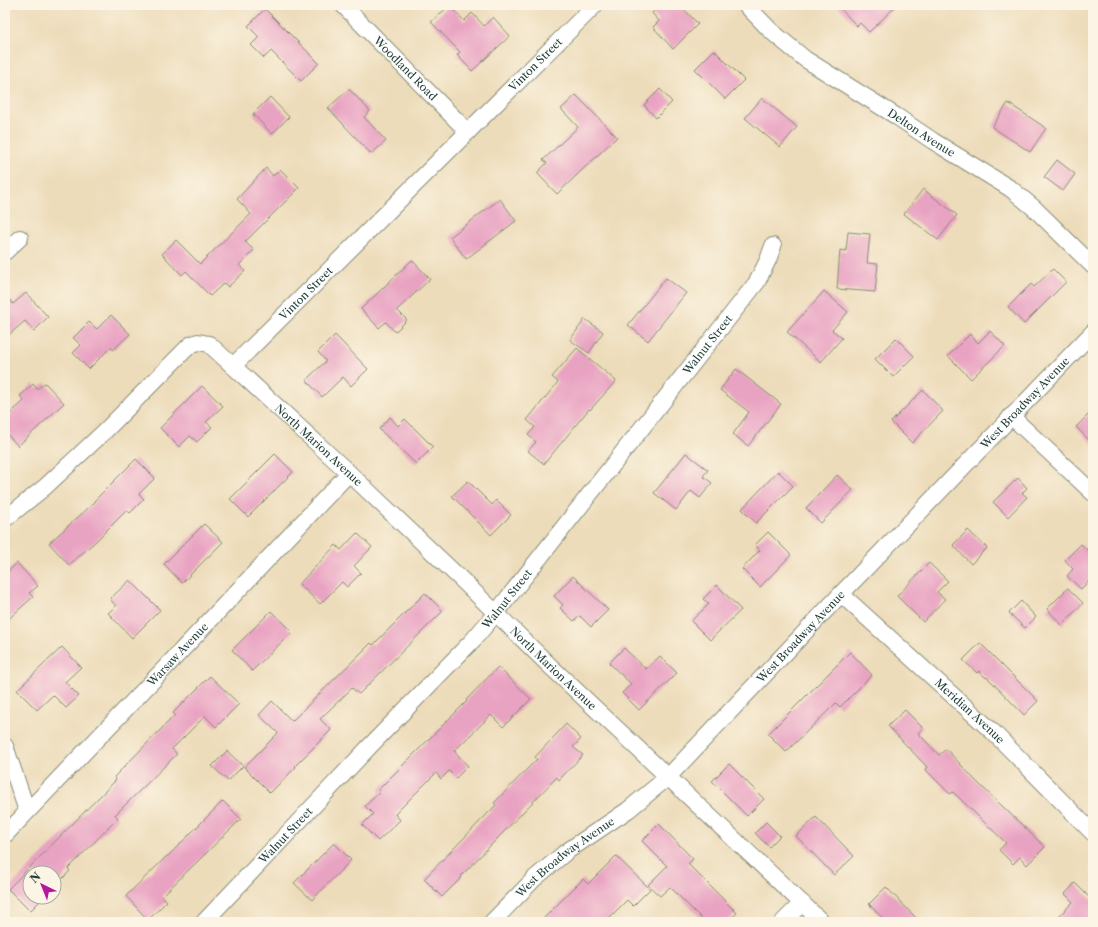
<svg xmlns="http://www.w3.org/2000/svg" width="1098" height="927" viewBox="0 0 1098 927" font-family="'Libre Caslon Text',serif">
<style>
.building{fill:#e9a3c2}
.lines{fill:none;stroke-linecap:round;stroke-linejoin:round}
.street-casing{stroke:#868c77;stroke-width:18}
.street{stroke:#fff;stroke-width:16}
.labels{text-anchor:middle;stroke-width:3;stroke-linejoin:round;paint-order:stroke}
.street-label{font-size:11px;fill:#1f3d34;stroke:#fcf5e5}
</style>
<rect width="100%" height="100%" fill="#fcf5e5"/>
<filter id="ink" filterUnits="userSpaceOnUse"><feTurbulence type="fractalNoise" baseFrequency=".025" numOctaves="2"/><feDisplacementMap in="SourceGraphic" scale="8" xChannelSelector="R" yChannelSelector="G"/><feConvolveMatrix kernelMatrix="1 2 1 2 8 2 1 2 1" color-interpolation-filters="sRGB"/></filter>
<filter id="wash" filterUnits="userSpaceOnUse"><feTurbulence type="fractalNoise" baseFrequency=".012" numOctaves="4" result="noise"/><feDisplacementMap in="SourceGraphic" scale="16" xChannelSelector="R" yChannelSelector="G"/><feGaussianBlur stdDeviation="0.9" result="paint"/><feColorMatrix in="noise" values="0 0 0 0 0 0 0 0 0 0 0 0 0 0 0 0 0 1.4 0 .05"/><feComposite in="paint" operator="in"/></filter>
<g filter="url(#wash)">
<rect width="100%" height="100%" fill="#eddcba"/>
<g id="blocks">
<path class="building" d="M450,5L464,21L472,13L484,26L493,17L510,36L472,71L457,55L460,52L431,22Z
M660,5H680L698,24L673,49L653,27L659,21L652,13Z
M837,5H897L869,32L860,23L857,26Z
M265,9L319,63L301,81L271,51L264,58L251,45L259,37L248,26Z
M714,50L744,80L725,99L695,69Z
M349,89L370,111L364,117L386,141L371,154L328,108Z
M660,89L672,102L656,118L644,105Z
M576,95L617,137L557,194L537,173L547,163L543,160L578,127L561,109Z
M270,97L289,117L272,134L253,114Z
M762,98L797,127L780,147L745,118Z
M1008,103L1046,128L1030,152L992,127Z
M1057,160L1075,174L1063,191L1044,177Z
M266,168L273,176L280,169L299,188L245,242L254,250L239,265L245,271L228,287L224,283L210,296L186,271L182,275L162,254L176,240L200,264L251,214L237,199Z
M923,189L957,215L938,240L904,214Z
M500,199L516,221L466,259L450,237Z
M848,232L870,234L867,263L878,264L875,292L837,289L840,250L846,251Z
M412,260L430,279L397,310L407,320L395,332L386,322L379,328L361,309Z
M1053,269L1066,282L1024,324L1008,307L1031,284L1034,287Z
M666,278L686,293L648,341L628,325Z
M824,291L848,312L832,330L842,338L821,362L787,332Z
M26,293L48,317L34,331L25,321L5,338V294L13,304Z
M111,315L130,334L113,350L111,347L89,369L73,353L81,345L73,338L89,322L97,329Z
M585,319L603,332L589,353L570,340Z
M990,331L1005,346L971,379L948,356L970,334L978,343Z
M335,335L368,369L351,386L343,377L322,397L306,380L326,361L318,352Z
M896,338L914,356L893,377L875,359Z
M577,348L616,381L590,410L589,409L544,464L528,451L536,442L528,435L535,427L527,420L558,382L552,377Z
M736,369L781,404L748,446L733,434L749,412L720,390Z
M45,383L64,403L18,446L5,432V418L24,401L20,396L33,384L37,389Z
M202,386L223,406L206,422L212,427L197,442L190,436L179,447L160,428Z
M923,390L943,411L912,443L891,422Z
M1093,410V444L1076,427Z
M390,417L398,426L405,419L433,447L416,464L379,429Z
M686,453L708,470L703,476L712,483L700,498L691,491L676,510L654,493Z
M275,454L293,472L248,517L230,499Z
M136,459L155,478L139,494L144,499L130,513L127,510L96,541L69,565L49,543L96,501L95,500Z
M778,471L793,486L756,523L742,509Z
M837,475L853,490L821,523L806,508Z
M1018,478L1027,488L1022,493L1027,497L1008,517L993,502Z
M468,481L492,505L496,500L511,515L491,535L452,496Z
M204,524L223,542L182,583L164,564Z
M968,530L987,548L971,564L953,545Z
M768,532L791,555L760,587L742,569L760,550L755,545Z
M357,533L372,547L354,566L361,573L347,587L342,582L320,604L299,584L336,545L341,550Z
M1081,544L1093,556V577L1081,589L1067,576L1073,569L1065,560Z
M17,563L38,586L29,593L33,597L5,622V574Z
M929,563L948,581L937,592L945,599L923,622L897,596Z
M573,576L608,610L591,627L580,616L574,621L560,608L563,605L554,596Z
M130,580L160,610L132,638L108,613L116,606L110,599Z
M717,585L741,610L710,640L691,621L709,604L703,599Z
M1068,588L1083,603L1062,625L1047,609Z
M425,593L443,611L359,694L352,688L320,719L331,730L295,766L296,767L270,793L244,767L278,733L259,715L272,701L292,721L371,643L373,645Z
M1021,601L1036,617L1025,628L1009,613Z
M271,611L292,632L252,671L232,650Z
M980,643L1038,701L1024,715L987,677L986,678L979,671L977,673L963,660Z
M62,647L81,667L65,682L79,696L66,708L53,695L37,710L17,690Z
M624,648L646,669L660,656L677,673L639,710L622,693L631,684L609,663Z
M850,652L872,675L840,707L836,703L786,752L768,734Z
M498,667L531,699L503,727L491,715L486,720L454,751L468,766L456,778L449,771L441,779L436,773L395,814L400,820L378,841L362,825L373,814L365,806L380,792L378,790L467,701L466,700Z
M210,676L239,704L216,727L205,716L172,749L177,754L115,815L118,818L68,869L70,871L54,887V873H30V897H44L30,911L8,889L116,780L114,777L175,715L173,713Z
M905,710L923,728L918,733L939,755L946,749L977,782L1045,847L1027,865L1020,857L1013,864L999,850L1006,843L953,792L950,794L925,769L927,767L888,726Z
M566,724L581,739L573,747L583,755L559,780L557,777L461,876L462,877L442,897L424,879L496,805L494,803L537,759L535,757Z
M227,751L243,766L228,781L212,766Z
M729,764L764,799L747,816L712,781Z
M223,801L241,819L162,896L167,901L148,920L126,896L167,856H168Z
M816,817L854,856L834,875L796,836Z
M766,822L780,836L769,847L755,833Z
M659,824L693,859L688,864L737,913L727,922H705L670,887L660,896L648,885L667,866L642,841Z
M334,843L351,860L312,900L294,883Z
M616,856L650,889L633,906L627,900L605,922H540L583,879L588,884Z
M1075,883L1093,901V922H1053L1073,902L1065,894Z
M886,887L920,922H886L869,904Z"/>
</g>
</g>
<g filter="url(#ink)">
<use href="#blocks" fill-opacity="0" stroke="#868c77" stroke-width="1"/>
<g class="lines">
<g class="street-casing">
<g id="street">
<path id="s1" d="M343,5L468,132"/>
<path id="s2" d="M746,5L771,31L805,59L896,116L933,141L1011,189L1034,208L1093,266"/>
<path d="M5,252L20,238"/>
<path id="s3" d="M233,366L595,5"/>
<path d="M1011,416L1093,493"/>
<path id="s4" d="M5,519L45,487L104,432L190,345L198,342L209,344L349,473L462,580L549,665L822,922"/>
<path id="s5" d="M841,594L993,732L1093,833"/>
<path d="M5,746L27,811"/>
<path id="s6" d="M5,835L162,671L349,473"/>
<path id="s7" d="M204,922L369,747L473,640L496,613L757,282L768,260L773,246"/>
<path id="s8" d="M492,922L535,878L566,852L628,810L668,777L841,594L1093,332"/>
<path d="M783,922L802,903"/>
</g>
</g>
<use href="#street" class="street"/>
</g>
</g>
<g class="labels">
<g class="street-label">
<text dy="4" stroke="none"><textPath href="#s3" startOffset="427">Vinton Street</textPath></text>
<text dy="4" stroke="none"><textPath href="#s1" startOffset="89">Woodland Road</textPath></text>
<text dy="4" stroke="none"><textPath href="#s2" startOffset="218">Delton Avenue</textPath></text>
<text dy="4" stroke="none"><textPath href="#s3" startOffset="103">Vinton Street</textPath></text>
<text dy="4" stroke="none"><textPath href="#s7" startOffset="767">Walnut Street</textPath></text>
<text dy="4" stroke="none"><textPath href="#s8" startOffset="746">West Broadway Avenue</textPath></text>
<text dy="4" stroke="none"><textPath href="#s4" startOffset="423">North Marion Avenue</textPath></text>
<text dy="4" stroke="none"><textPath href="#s7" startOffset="443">Walnut Street</textPath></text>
<text dy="4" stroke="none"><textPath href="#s8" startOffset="422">West Broadway Avenue</textPath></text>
<text dy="4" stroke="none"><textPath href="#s6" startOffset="250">Warsaw Avenue</textPath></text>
<text dy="4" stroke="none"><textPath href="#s4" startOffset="747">North Marion Avenue</textPath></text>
<text dy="4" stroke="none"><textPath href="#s5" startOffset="174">Meridian Avenue</textPath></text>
<text dy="4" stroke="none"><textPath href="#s7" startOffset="119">Walnut Street</textPath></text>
<text dy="4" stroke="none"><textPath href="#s8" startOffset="98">West Broadway Avenue</textPath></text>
</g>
</g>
<rect width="1098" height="927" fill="none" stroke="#fcf5e5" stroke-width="20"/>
<g transform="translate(42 885) rotate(317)"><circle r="19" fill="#fcf5e5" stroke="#a4ab9e"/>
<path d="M0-3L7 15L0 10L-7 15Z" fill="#b5179e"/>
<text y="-6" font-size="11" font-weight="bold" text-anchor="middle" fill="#1f3d34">N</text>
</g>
</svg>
